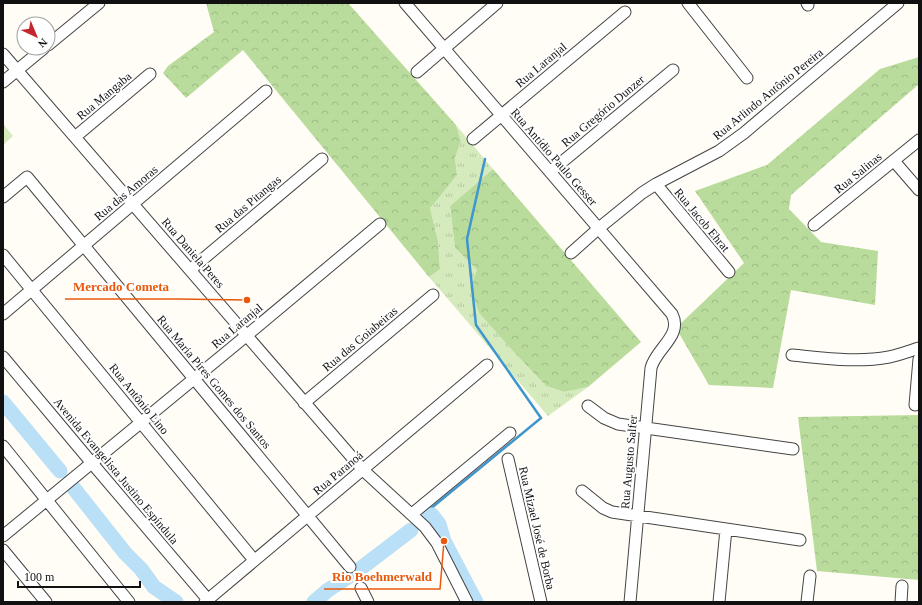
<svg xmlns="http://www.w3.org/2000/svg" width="922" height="605" viewBox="0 0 922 605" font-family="'Times New Roman',serif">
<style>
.grass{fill:url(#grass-tufts)}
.forest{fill:url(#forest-crowns)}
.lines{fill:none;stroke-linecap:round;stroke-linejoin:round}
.stream{stroke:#3f96cf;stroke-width:2.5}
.river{stroke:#b9e0f7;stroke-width:15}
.minor-casing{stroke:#444;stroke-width:13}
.minor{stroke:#fff;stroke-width:11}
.labels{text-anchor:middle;stroke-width:4;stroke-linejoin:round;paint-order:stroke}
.street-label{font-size:12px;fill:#111;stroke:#fff}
.leader{fill:none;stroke:#e8590c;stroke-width:1.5}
.callout-dot{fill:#e8590c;stroke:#fff;stroke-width:1.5}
.callout-label{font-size:13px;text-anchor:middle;font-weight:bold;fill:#e8590c;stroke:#fff;stroke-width:4;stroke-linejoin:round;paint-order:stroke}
</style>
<defs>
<pattern id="grass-tufts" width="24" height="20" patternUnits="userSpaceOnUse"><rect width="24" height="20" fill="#d5ebbd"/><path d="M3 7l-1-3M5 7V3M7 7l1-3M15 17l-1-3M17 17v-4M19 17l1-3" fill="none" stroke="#b6c8a1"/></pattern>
<pattern id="forest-crowns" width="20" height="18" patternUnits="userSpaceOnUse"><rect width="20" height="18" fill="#b9dc9c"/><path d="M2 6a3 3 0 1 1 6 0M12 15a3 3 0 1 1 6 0" fill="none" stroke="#9ebc85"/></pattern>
</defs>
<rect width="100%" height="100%" fill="#fffdf5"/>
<path class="grass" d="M3,124L13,136L3,145Z
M456,125L493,169L450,206L455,248L477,270L470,288L479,313L511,349L546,386L564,392L588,387L548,416L429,277L440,268L438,241L430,208L438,199L457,175L455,158L461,141Z"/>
<path class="forest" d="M206,3H348L456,125L461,141L455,158L457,175L438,199L430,208L438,241L440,269L429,277L243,50L186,98L163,73L168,66L214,32Z
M919,57V84L791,195L789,209L821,242L878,251L875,305L791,290L773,388L709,385L676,328L744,263L695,191L767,165L880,69Z
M493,169L641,342L588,387L564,392L546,386L511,349L479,313L470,288L477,270L455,248L450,206Z
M919,415V580L817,571L798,417Z"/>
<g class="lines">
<path class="stream" d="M432,515L429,510L541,418L476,325L467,239L485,159"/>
<path class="river" d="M3,402L60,471
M72,486L125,553L141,569L154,587L176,602
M429,517L432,515L439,524L444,541L476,602
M314,602L328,590L356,572L411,530"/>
<g class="minor-casing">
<path id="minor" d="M405,3L672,314C683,336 656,348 651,368L630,602
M688,3L747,78
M807,3L808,5
M48,45L99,3
M3,54L363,470L425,527L437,543L467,602
M417,72L497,3
M3,82L44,48
M75,137L150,74
M473,139L625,12
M894,161L919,190
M550,172L673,70
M656,184L729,272
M3,197L27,177L350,567
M814,225L919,140
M571,253L599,228L642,193L656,184L719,151L744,133L898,3
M3,255L254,560
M190,270L322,159
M3,314L266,91
M792,355C824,358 857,363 889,357C899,355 909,351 919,348
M3,357L91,462L210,602
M304,403L433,295
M915,405L919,359
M588,406L604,418L618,424L793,449
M3,446L129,602
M508,459L541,602
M582,491L603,508L612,512L800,540
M412,514L510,433
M3,536L246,336L380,224
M3,550L46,602
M361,588L368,602
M205,602L487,365
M719,602L726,529
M807,602L810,576
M901,602L902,586"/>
</g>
<use href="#minor" class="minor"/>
</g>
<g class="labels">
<g class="street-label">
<text transform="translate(541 65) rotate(-40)" y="4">Rua Laranjal</text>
<text transform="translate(768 94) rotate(-39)" y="4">Rua Arlindo Antônio Pereira</text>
<text transform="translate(104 96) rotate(-40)" y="4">Rua Mangaba</text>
<text transform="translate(603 111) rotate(-40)" y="4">Rua Gregório Dunzer</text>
<text transform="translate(554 157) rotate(49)" y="4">Rua Antídio Paulo Gesser</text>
<text transform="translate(858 173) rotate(-39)" y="4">Rua Salinas</text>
<text transform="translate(126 193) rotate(-40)" y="4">Rua das Amoras</text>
<text transform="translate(248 204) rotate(-40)" y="4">Rua das Pitangas</text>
<text transform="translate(702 220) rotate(50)" y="4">Rua Jacob Ehrat</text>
<text transform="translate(193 253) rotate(49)" y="4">Rua Daniela Peres</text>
<text transform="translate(237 326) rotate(-40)" y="4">Rua Laranjal</text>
<text transform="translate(360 339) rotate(-40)" y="4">Rua das Goiabeiras</text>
<text transform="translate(214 382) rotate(50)" y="4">Rua Maria Pires Gomes dos Santos</text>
<text transform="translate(139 399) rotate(51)" y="4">Rua Antônio Lino</text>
<text transform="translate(629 462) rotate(-85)" y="4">Rua Augusto Salfer</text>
<text transform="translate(116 471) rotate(50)" y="4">Avenida Evangelista Justino Espíndula</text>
<text transform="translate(338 473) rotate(-40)" y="4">Rua Paranoá</text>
<text transform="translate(537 528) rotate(77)" y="4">Rua Mizael José de Borba</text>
</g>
</g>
<path class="leader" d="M247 300L177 299H65M444 541L440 589H324"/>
<g class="callout-dot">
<circle cx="247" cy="300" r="4"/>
<circle cx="444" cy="541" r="4"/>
</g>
<g class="callout-label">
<text x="121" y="291">Mercado Cometa</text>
<text x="382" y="581">Rio Boehmerwald</text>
</g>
<rect width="922" height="605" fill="none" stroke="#111111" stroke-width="8"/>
<g transform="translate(36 36) rotate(136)"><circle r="19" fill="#ffffff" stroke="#a0a0a0"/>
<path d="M0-3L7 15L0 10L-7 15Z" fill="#c4262e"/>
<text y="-6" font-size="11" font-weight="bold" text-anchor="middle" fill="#111111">N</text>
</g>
<path d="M18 581v6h122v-6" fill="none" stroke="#111111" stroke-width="2"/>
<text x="24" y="581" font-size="12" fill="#111111" stroke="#ffffff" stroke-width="3" paint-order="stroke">100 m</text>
</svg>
